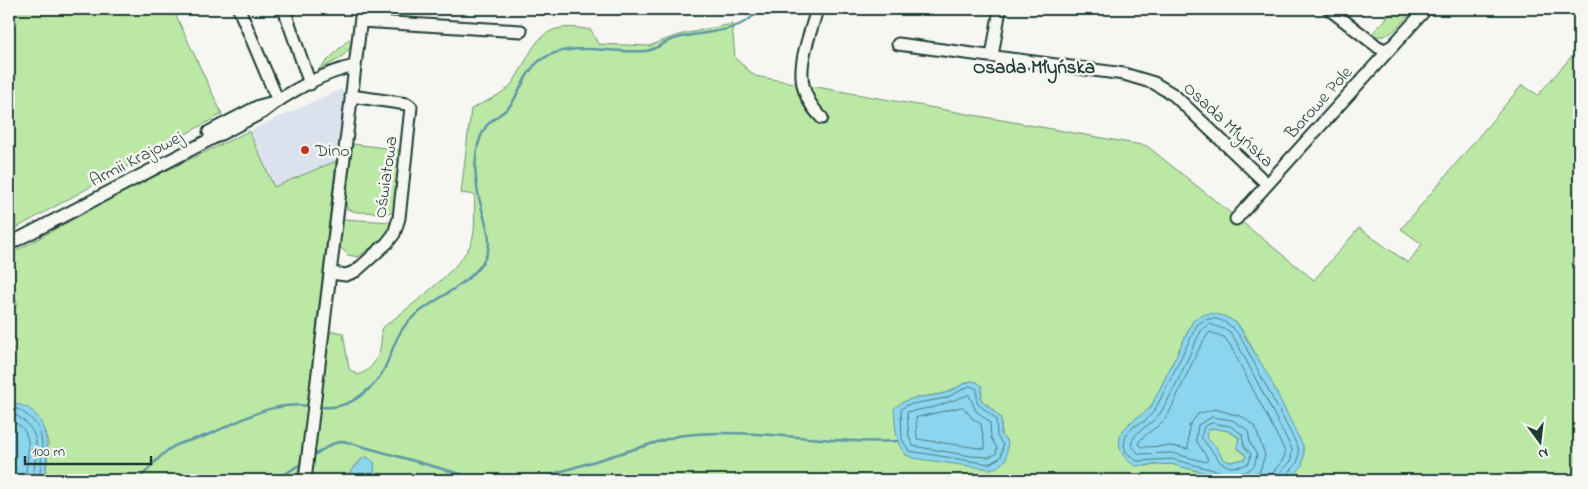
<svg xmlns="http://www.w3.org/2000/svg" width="1588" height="489" viewBox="0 0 1588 489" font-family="'Indie Flower',sans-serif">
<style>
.built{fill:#dce2ed}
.green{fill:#bce8a6;stroke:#6e926d;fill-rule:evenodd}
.water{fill:#8cd5ee;stroke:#6098a4;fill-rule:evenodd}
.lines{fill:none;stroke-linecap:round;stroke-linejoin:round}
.shore{stroke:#4b7a7e;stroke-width:1}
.stream{stroke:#6098a4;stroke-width:2.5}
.minor-casing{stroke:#1f3d34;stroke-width:15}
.minor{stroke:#f6f6f2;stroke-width:11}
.poi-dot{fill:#c8321e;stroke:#f6f6f2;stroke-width:2}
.labels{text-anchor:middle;stroke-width:5;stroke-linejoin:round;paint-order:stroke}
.street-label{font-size:18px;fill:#1f3d34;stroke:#f6f6f2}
.poi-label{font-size:18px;fill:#1f3d34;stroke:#f6f6f2;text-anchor:start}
.neighbourhood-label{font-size:19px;font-weight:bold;fill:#1f3d34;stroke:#f6f6f2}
</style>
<rect width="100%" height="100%" fill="#f6f6f2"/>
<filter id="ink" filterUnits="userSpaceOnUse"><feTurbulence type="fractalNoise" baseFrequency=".02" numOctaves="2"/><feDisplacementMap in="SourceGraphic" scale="10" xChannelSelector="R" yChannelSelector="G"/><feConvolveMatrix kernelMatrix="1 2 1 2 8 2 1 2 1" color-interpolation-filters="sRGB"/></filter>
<g filter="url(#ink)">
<path class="built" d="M341,89L345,92L336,161L274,187L249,131Z"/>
<path class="green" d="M9,9H173L222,114L9,232Z
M1395,9H1414C1403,20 1389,44 1372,34Z
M732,24L735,58L755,76L1147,146L1314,280L1359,228L1408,263L1422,244L1401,229L1522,85L1538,95L1579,48V480H1286C1299,473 1305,460 1303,446L1246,336L1237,323L1193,321L1151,407L1141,417L1129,423L1144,466L1171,464L1232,480H375L374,462L362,458L343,480H310L328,336L332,331L343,333L349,369L358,375C377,368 383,349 381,329C404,311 463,268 472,241C476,228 474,209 475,195L461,193L471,109C481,104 505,93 511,85C536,50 534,18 591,30L598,44L649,46L678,35ZM970,381L977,382L982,394L981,400L992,408L1001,423V435L1008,442L990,469L905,455C890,430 898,421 912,399L945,393Z
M349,39L353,42L347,52L339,59L317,71Z
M249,131L274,187L336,161L303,442L297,480H44C49,451 54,433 29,413C22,407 18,403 9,403V311L18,305L9,288V255L122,192Z
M352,144L403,150L396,213L357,212L347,209L345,196Z
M343,219L391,222L389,234L358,257L348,255L339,246Z
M1213,428L1228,431L1239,438L1238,449L1246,455L1245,459L1230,462L1223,459L1216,447L1206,437L1208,430Z"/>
<path class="water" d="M1210,313L1224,316L1237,323L1268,375L1303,446L1304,456L1302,466L1294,476L1286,480H1232L1171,464L1136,466C1118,457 1113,438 1129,424C1136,417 1144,414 1151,407L1193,321L1200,316ZM1213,428L1228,431L1239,437L1237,447L1246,455L1245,459L1230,462L1223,459L1216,447L1206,437L1208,430Z
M971,381L977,382L982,386L981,400L1001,418V435L1008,442L1006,460L997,467L990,469L912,458C894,450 896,426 894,409C906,395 928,398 945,393C954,390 962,384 971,381Z
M9,403C51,405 49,450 44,480H9Z
M366,456L374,462L375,480H343Z"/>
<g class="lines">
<path class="shore" d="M970,386L977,389V403L996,419L997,436L1003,445L1001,457L989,464L909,451L902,439L901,409L907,405L946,398Z
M969,395L976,411L990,422L991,438L997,448L996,454L989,457L971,456L913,446L909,437L907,412L935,407Z
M9,407C16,408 21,410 27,415C49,432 41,457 39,480
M963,407L972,418L981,424L985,449L917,439L916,418Z
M9,414C16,414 21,418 26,423C43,439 34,460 33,480
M9,421C38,426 26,461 25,480
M1212,423L1230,426L1242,434L1244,446L1251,454L1249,463L1242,466L1230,467L1221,463L1201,437L1204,427Z
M1229,480L1225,473L1172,459L1137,461L1126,452L1124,445L1126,436L1133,427L1145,421L1155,410L1197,325C1214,311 1231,323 1241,338L1298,447C1302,470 1287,467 1285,480
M1235,480L1236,473L1246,472L1254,466L1257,455L1250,443L1248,430L1232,420L1212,417L1198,425L1196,440L1208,459L1206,462L1172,453L1139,454L1131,445C1134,429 1152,426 1161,412C1177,386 1188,356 1202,329L1210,324L1229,331L1236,341L1292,449L1291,461L1281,472L1278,480
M1243,480L1260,471L1265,455L1255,427L1243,417L1215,409L1198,414L1189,426L1188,449L1171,446L1141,447L1138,444C1142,434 1161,427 1168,415C1176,400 1201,339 1210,332L1224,337L1230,345L1285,451C1286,463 1272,467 1271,480"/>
<path class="stream" d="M317,407C340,409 354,403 371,387C391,369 390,341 408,322C429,299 481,282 488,250C491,237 486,225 483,213C475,186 470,153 485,128C491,118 506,113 512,103C521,89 527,69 542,59C571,40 613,54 646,51C656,50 664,42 674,39C705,30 736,36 761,9
M311,457L332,444L343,441L482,480
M138,480C149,470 158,456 171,448C183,440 197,440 210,434C246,419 270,401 312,406
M276,480L302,463
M533,480L677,436C750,426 824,445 897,441"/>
<g class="minor-casing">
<path id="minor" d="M239,9L278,101
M284,9L310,84
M817,9C806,50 787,83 822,118
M1329,9L1378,47L1385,50L1392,46
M361,21L521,31
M898,44L1124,74L1154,83L1174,95L1267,184
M992,56L1000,9
M209,132L259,106L274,102
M1236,219L1426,9
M9,244L263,112C287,93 324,72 355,66
M331,273L346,275L356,271L387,243L394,234L399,218L411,107L407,104L351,96
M305,480L362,9"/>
</g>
<use href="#minor" class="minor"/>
</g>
</g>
<circle class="poi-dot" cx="305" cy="150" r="5"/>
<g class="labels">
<g class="street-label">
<text transform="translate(1318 102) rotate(-48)" y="6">Borowe Pole</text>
<text transform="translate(1229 124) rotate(43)" y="6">Osada Młyńska</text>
<text transform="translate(136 158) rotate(-27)" y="6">Armii Krajowej</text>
<text transform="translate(385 177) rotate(-82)" y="6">Oświatowa</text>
</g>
<g class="poi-label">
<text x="315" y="156">Dino</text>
</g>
<g class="neighbourhood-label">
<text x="1034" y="73">Osada Młyńska</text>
</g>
</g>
<rect width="1588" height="489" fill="none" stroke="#f6f6f2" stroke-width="30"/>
<rect x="15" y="15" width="1558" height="459" fill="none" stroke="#1f3d34" stroke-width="2" filter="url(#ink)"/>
<g transform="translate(1540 442) rotate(165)" stroke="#f6f6f2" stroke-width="4" paint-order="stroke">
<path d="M0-4L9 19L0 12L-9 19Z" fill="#1f3d34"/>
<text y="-8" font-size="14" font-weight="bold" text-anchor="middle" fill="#1f3d34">N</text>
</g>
<path d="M25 456v8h126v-8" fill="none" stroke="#1f3d34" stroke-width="2.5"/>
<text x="32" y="456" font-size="15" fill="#1f3d34" stroke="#f6f6f2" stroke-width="4" paint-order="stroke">100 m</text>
</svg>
